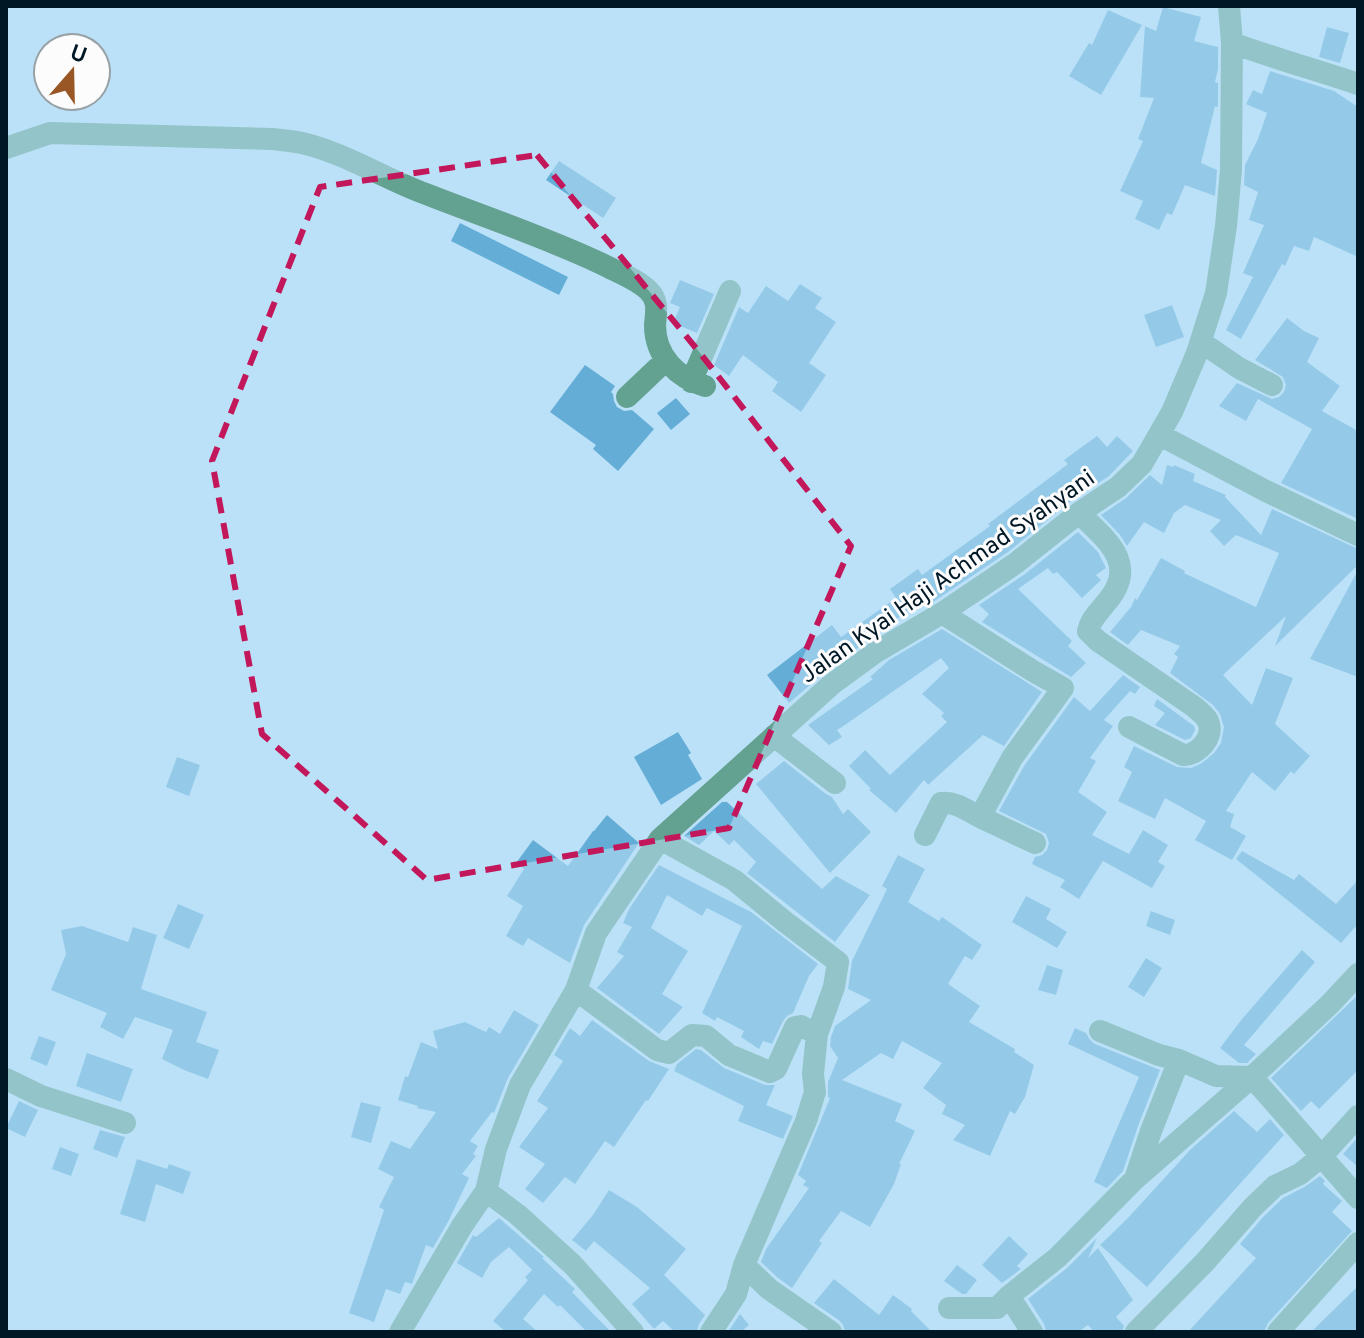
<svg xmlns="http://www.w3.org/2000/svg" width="1364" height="1338" viewBox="0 0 1364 1338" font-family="Overpass,sans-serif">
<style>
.building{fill:#64add6}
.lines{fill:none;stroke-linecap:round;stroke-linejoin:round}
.minor{stroke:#63a190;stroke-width:22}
.marked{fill:none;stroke:#c2185b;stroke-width:6;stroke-dasharray:16 10;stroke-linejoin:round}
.labels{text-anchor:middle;stroke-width:6;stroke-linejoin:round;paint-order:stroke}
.street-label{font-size:24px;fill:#001826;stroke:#fcfcfc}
</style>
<rect width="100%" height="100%" fill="#bbe1f8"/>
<path class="building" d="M1163,7L1201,17L1194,41L1218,47V69L1215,82L1218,83V107L1215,106L1201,163L1217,170L1215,196L1185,185L1172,215L1167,213L1159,230L1135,219L1143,201L1120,191L1143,141L1138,139L1154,98L1140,97L1145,26L1156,31Z
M1108,10L1142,25L1101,95L1069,76L1089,43L1092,45Z
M1327,27L1349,33L1340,63L1319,57Z
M1270,71L1334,91L1358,107V257L1314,237L1309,251L1294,246L1285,266L1282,264L1241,339L1226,330L1253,277L1243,273L1264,225L1249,220L1258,192L1244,185L1245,165L1258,139L1267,113L1246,104L1253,90L1262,94Z
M559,161L616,198L603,218L546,180Z
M460,223L568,277L559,295L451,241Z
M680,280L714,294L697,333L673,323L680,307L670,303Z
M800,284L822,298L815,308L836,322L809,363L826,375L801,412L772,391L778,382L743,355L729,376L714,365L739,307L748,313L766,286L788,301Z
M1172,305L1184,337L1156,347L1144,315Z
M1287,318L1304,331L1319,338L1307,362L1340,386L1322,411L1358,431V519L1281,483L1312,429L1258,399L1246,421L1219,406L1237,383L1272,399L1279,397L1284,392L1286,385L1283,377L1255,360Z
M585,365L615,386L611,392L613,394L614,401L617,407L624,411L632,410L654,429L618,471L593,449L596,445L550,412Z
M676,398L690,414L671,430L657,413Z
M1097,436L1107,447L1117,436L1133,451L1109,476L1070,502L1008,552L930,604L925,598L823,674L789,703L767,675L832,625L841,637L896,598L890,589L918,569L922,575L990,526L988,524L1068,464L1064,460Z
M1167,465L1173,467L1174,465L1195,474L1193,481L1226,495L1225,497L1261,535L1272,509L1358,549V565L1275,646L1286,616L1223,675L1252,705L1266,668L1293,678L1275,724L1310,756L1294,774L1291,771L1275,791L1252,772L1226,811L1234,814L1230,827L1246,836L1232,860L1195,840L1206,821L1165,798L1155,819L1118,801L1132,772L1124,767L1134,746L1177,767L1191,768L1202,763L1214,753L1221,743L1224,727L1220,714L1213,705L1170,673L1178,657L1174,654L1180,646L1141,630L1128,645L1110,632L1131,607L1135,598L1137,600L1161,558L1185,571L1184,573L1256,607L1279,553L1236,535L1224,546L1210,531L1221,520L1185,505L1174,513L1164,533L1144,522L1127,546L1120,535L1101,515L1126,498L1150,475L1162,485Z
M1078,532L1098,552L1106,568L1096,575L1101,580L1082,598L1057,572L1053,574L1048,568L1018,589L1072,641L1068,646L1086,663L1071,677L982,622L989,614L979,605L1025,574Z
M1358,570V677L1310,659Z
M942,629L1042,692L1004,746L983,735L928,785L924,780L896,813L869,790L871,789L849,766L865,750L890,775L947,722L941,716L944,713L922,694L949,668L941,658L842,727L837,730L842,737L829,745L808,725L873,679L870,677L889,660Z
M1123,675L1140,687L1135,694L1130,691L1104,720L1113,726L1090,758L1096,761L1078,792L1107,812L1092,835L1129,854L1143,830L1168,845L1158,862L1165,866L1152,888L1103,861L1079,899L1060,887L1065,880L1032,864L1035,857L1042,855L1047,850L1049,843L1046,834L999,811L1024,766L1074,697L1090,711Z
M1157,699L1194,726L1195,730L1191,738L1185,740L1155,725L1165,713L1154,706Z
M678,732L691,753L688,755L702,779L661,805L634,757Z
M177,757L200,765L189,796L166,787Z
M784,761L826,794L832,797L843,814L848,809L871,832L830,873L756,784Z
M722,802H727L822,889L836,876L870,895L835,942L747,873L756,862L734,840L729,845L714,831L699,845L684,836Z
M607,815L639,843L584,925L570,963L528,938L523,946L506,936L523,906L507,896L524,869L516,863L533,840L568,866L593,831H594Z
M1242,851L1294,880L1299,874L1336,904L1358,880V924L1341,943L1236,859Z
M898,855L925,869L908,902L939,921L942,917L982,945L972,960L965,956L948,984L980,1006L969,1022L1015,1049L1014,1052L1034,1065L1025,1097L1015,1114L1010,1111L990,1156L953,1140L965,1125L942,1114L946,1105L923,1088L942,1063L902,1041L893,1059L881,1053L842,1080L902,1104L895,1121L915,1131L899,1164H901L894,1184L870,1227L841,1211L819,1241L822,1243L792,1288L778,1278L761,1262L766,1249L809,1188L803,1185L806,1181L798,1175L830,1098L828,1097V1082L838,1058L830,1046L831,1037L835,1026L871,1000L848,989L852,961L887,889L882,886Z
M659,865L751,912L818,964L809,976L793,1013L787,1016L783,1021L772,1044L763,1041L759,1049L741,1037L744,1031L717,1017L715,1021L702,1013L742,926L707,908L702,916L667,895L651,928L688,951L662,994L683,1007L659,1034L597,988L624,956L617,952L632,927L623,923L629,909Z
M1026,896L1051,909L1046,919L1067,932L1057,948L1012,922Z
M178,904L204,915L189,949L163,938Z
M1151,911L1175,920L1170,935L1146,926Z
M82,926L128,942L133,927L157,935L141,989L207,1012L196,1042L219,1050L208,1079L184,1070L162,1059L173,1030L135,1017L123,1039L100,1027L107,1013L51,990L66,954L61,930Z
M1302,950L1315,962L1244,1045L1256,1054L1247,1063H1239L1220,1048L1242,1019Z
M1146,958L1162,968L1144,997L1128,987Z
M1047,965L1063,970L1056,995L1038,990Z
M1358,995V1070L1319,1109L1311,1101L1301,1111L1271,1078Z
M514,1010L539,1025L508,1078L494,1113L492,1112L470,1141L478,1146L473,1154L476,1156L462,1174L469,1178L449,1220L433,1248L426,1245L412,1284L405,1282L400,1294L386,1289L374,1322L349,1313L384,1210L379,1207L394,1177L378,1169L391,1141L410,1149L436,1112L417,1108L418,1106L398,1100L405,1076L408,1077L421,1042L438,1049L433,1031L465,1022L486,1032L489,1027L500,1034Z
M592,1020L649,1061L669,1069L648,1101L646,1100L614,1147L605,1141L575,1184L565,1177L543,1203L525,1189L545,1164L519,1147L548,1108L537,1101L563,1061L554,1055L570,1028L580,1036Z
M1075,1028L1086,1033L1090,1040L1095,1044L1160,1070L1138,1126L1123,1171L1107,1188L1094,1182L1139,1077L1068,1044Z
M39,1036L56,1042L47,1066L30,1059Z
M696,1049L701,1050L724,1068L765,1085H775L766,1105L793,1116L783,1139L738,1121L744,1106L674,1071L677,1064Z
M87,1053L133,1069L121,1102L76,1086Z
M19,1101L38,1110L25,1137L6,1128Z
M361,1102L381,1107L371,1143L351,1137Z
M1234,1111L1257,1132L1270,1119L1284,1135L1147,1287L1100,1245L1127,1219L1191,1149Z
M100,1130L125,1137L117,1158L93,1149Z
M1358,1137V1167L1343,1154Z
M60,1147L79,1154L71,1176L52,1169Z
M137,1159L167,1169L169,1164L191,1172L183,1194L156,1184L145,1222L120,1214Z
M1320,1176L1325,1181L1323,1184L1342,1201L1332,1212L1352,1231L1268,1323L1264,1332H1188L1256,1258L1240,1244L1263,1217L1283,1198L1306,1186Z
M609,1190L637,1207L686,1249L664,1275L705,1315L699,1324L697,1332H675L663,1321L654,1329L632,1304L650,1288L594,1241L586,1251L572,1240L593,1215Z
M499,1218L544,1257L542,1258L575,1289L572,1292L611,1332H587L560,1305L558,1307L544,1294L523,1319L538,1332H506L493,1321L528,1280L525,1277L532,1270L509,1247L491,1262L482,1278L457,1263L473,1235L476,1237Z
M1009,1236L1028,1254L1017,1266L1021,1269L1002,1283L982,1265Z
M1097,1238L1088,1258L1098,1248L1133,1300L1116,1317L1124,1326L1122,1332H1094L1088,1325L1078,1332H1046L1044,1324L1028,1299L1067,1268Z
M957,1265L977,1280L966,1294H962L944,1281Z
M834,1279L879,1315L893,1295L912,1309L911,1311L932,1332H845L843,1325L840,1321L814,1303Z
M1358,1286V1332H1311Z
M740,1314L749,1325L741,1332H728Z"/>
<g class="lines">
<path class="minor" d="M1232,43C1274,58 1316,70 1358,84
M6,148L50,133L272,139C282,140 292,141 302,143C345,153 385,179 426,194C485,217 545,237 602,264C617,272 637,279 649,291C659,301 656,312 655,325C655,357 678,378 705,386
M1201,342L1239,368L1272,385
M691,382L730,291
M627,397L666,360
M1160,435L1266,491L1358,535
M1079,513C1108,541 1140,565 1105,604C1098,613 1090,620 1088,631L1098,641L1193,706C1198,710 1205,715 1208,721C1215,736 1199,755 1183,755L1129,727
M942,613L1033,671L1063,688L1012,758L980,817L1035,843
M774,736L835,783
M925,835L941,803C955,801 968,811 980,817
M660,839L734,880L784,921L838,962L834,987L817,1034L813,1074L815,1092L806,1121L744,1265L736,1294L711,1332
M576,990L657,1050L669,1053L692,1035L706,1036L729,1055L770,1072L776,1069L795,1027L801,1026L817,1034
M1100,1031L1159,1055L1179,1060L1216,1076L1252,1077L1358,1198
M6,1079L41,1096L125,1123
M1135,1179L1151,1131L1179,1060
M744,1265L769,1289L831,1332
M949,1308H997L1009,1296
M400,1332L462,1226L486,1191
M633,1332L573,1265L517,1214L486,1191L496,1149L520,1085L576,990L596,933L660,839L831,685L876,652L942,613L1016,563L1079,513L1118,487L1142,464L1172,412L1197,353L1216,293L1226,226L1231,170L1232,43L1229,6
M1032,1332L1009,1296L1058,1257L1134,1180L1252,1077L1330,1004L1358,974
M1136,1332L1205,1262L1253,1207L1275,1186L1300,1174L1321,1157L1358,1116
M1278,1332L1358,1243"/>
</g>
<path d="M0 0H1364V1338H0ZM537,155L700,353L851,546L729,828L427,880L262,734L212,461L320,187Z" fill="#bbe1f8" fill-opacity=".55" fill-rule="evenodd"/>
<path class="marked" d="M537,155L700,353L851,546L729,828L427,880L262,734L212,461L320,187Z"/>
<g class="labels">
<g class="street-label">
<text transform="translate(947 576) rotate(-35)" y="8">Jalan Kyai Haji Achmad Syahyani</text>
</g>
</g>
<rect width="1364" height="1338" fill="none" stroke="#001826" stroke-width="16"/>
<g transform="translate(72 72) rotate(20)"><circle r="38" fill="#fcfcfc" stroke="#97a1a6" stroke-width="2"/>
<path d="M0-6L14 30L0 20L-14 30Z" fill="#985724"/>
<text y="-12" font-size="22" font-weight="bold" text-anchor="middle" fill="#001826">U</text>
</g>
</svg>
